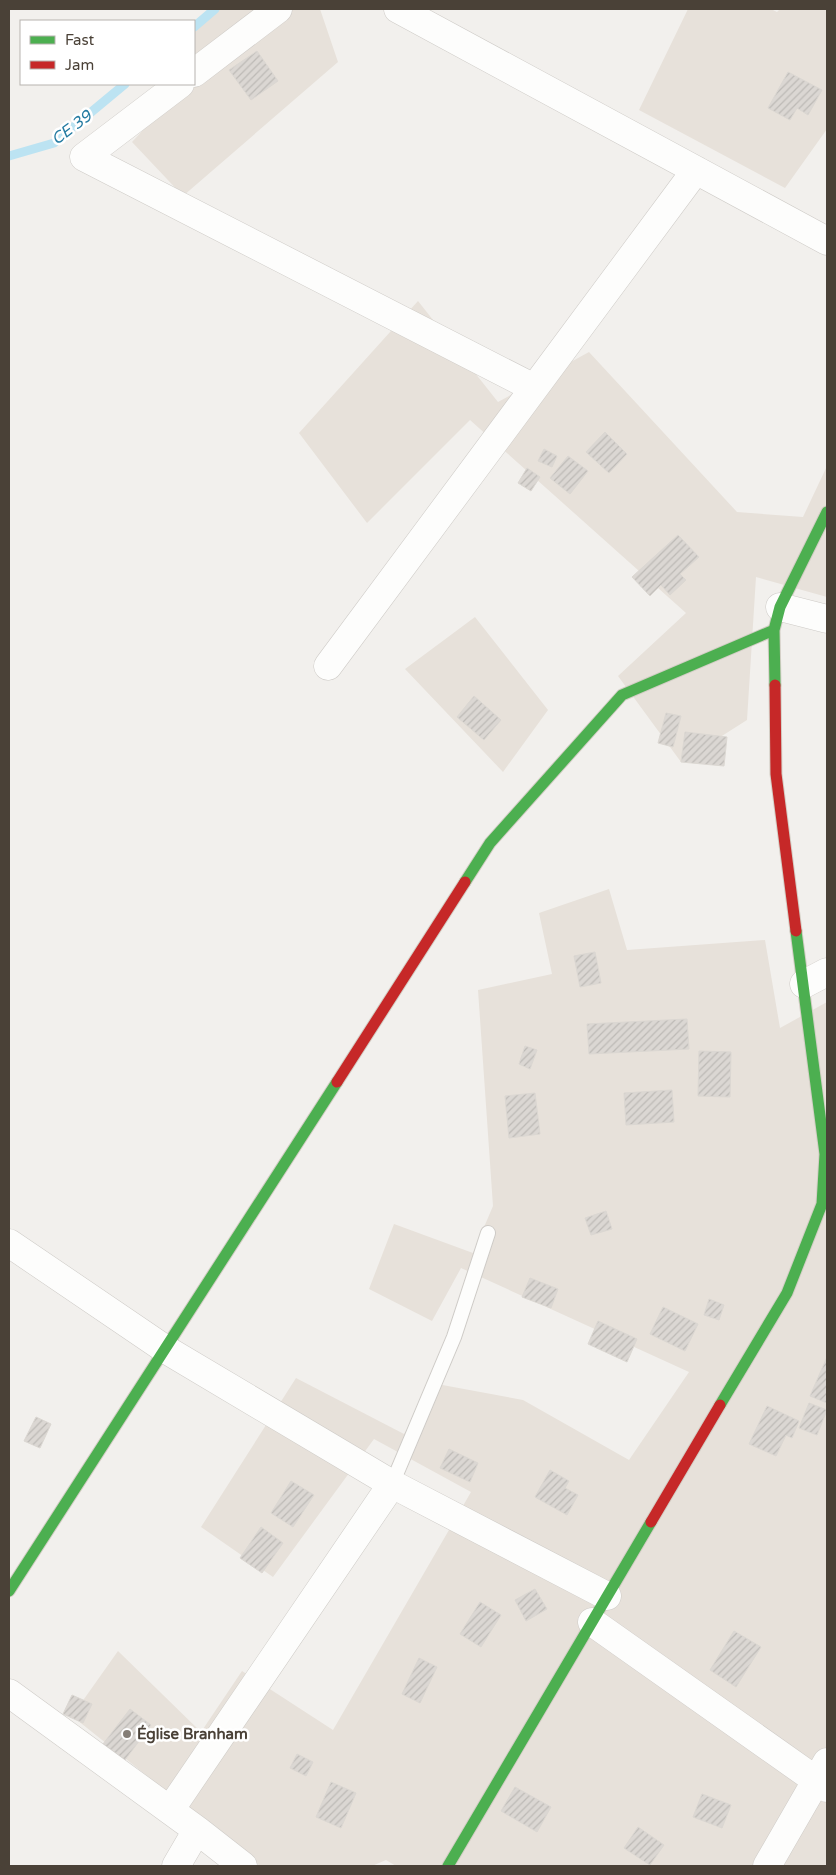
<svg xmlns="http://www.w3.org/2000/svg" width="836" height="1875" viewBox="0 0 836 1875" font-family="'Varela Round',sans-serif">
<style>
.residential{fill:#e7e1da}
.lines{fill:none;stroke-linecap:round;stroke-linejoin:round}
.stream{stroke:#bce3f2;stroke-width:9}
.building{fill:url(#building-hatch);stroke:#dbd7d2}
.lane-casing{stroke:#cecbc7;stroke-width:16}
.street-casing{stroke:#cecbc7;stroke-width:29}
.fast-casing{stroke:#d3cec5;stroke-width:13}
.jam-casing{stroke:#d3cec5;stroke-width:13}
.lane{stroke:#fdfdfc;stroke-width:14}
.street{stroke:#fdfdfc;stroke-width:28}
.fast{stroke:#4caf50;stroke-width:11}
.jam{stroke:#c62828;stroke-width:11}
.poi-dot{fill:#857e77;stroke:#fff;stroke-width:2}
.labels{text-anchor:middle;stroke-width:5;stroke-linejoin:round;paint-order:stroke}
.poi-label{font-size:15px;font-weight:bold;fill:#4a4137;stroke:#fff;text-anchor:start}
.water-label{font-size:16px;font-style:italic;fill:#267ca2;stroke:#fff}
</style>
<defs>
<pattern id="building-hatch" width="6" height="6" patternUnits="userSpaceOnUse" patternTransform="scale(1.25)"><rect width="6" height="6" fill="#dbd7d3"/><path d="M-1 1l2-2M0 6l6-6M5 7l2-2" fill="none" stroke="#bdbab6"/></pattern>
</defs>
<rect width="100%" height="100%" fill="#f2f0ed"/>
<path class="residential" d="M216,9H320L338,62L183,196L132,142L200,69L194,50V24Z
M688,9H771L777,12L780,9H827V129L785,188L639,110Z
M418,301L498,402L589,352L737,512L803,517L827,466V597L756,577L747,720L681,762L618,676L686,613L470,420L367,523L299,433Z
M475,617L548,710L503,772L405,669Z
M609,889L627,950L765,940L780,1028L827,1002V1866H396L386,1860L372,1866H260L72,1716L118,1651L201,1732L242,1671L333,1730L471,1492L374,1439L273,1577L201,1527L296,1378L404,1434L437,1384L523,1400L629,1460L689,1372L461,1268L432,1321L369,1289L394,1224L473,1253L493,1206L478,990L552,974L539,913Z"/>
<g class="lines">
<path class="stream" d="M194,27L215,9
M9,156L54,143L125,84"/>
</g>
<path class="building" d="M257,51L278,81L251,100L229,70Z
M788,72L822,90L808,115L797,108L790,120L768,108Z
M605,432L627,454L609,473L586,452Z
M544,449L557,456L552,467L538,461Z
M568,456L588,471L570,494L550,478Z
M527,468L540,477L531,491L518,483Z
M678,535L699,557L680,574L686,580L670,595L661,585L650,596L632,577Z
M474,696L501,720L484,740L457,717Z
M666,713L681,716L673,747L658,743Z
M685,732L727,737L724,766L681,762Z
M595,952L601,983L580,987L574,956Z
M687,1019L689,1049L589,1054L587,1024Z
M525,1046L537,1050L530,1069L519,1064Z
M699,1051L731,1052L730,1097L698,1096Z
M672,1090L674,1122L626,1125L624,1093Z
M535,1093L540,1134L509,1138L505,1096Z
M606,1211L612,1229L591,1235L585,1218Z
M530,1278L558,1289L551,1308L522,1297Z
M709,1299L724,1305L719,1320L704,1315Z
M663,1307L698,1324L685,1351L650,1334Z
M598,1321L637,1339L627,1362L588,1344Z
M827,1357V1403L810,1396Z
M809,1403L827,1410L817,1435L799,1428Z
M767,1406L799,1421L792,1438L786,1435L776,1456L749,1444Z
M36,1417L51,1424L40,1448L24,1441Z
M449,1449L478,1463L470,1482L440,1468Z
M550,1470L569,1481L565,1488L578,1495L567,1515L535,1497Z
M291,1481L314,1495L293,1527L271,1513Z
M261,1527L283,1543L262,1573L240,1558Z
M535,1589L547,1609L526,1621L515,1600Z
M480,1602L501,1615L481,1647L460,1634Z
M734,1631L761,1647L736,1687L710,1670Z
M419,1658L437,1667L420,1703L402,1694Z
M72,1695L92,1704L83,1723L63,1714Z
M130,1709L151,1725L125,1760L103,1744Z
M297,1754L313,1762L306,1776L290,1768Z
M331,1782L356,1793L341,1828L316,1817Z
M515,1787L551,1807L537,1832L501,1811Z
M702,1794L731,1805L722,1828L693,1817Z
M638,1827L664,1845L650,1865L624,1848Z"/>
<g class="lines">
<g class="lane-casing">
<path id="lane" d="M392,1484L454,1337L488,1233"/>
</g>
<g class="street-casing">
<path id="street" d="M398,9L827,241
M194,73L278,9
M180,84L84,157L534,388
M780,607L827,619
M328,666L696,170
M804,984L827,972
M9,1243L165,1349L392,1484L607,1596
M592,1622L827,1788
M9,1693L197,1830L243,1866
M170,1810L392,1484
M176,1866L197,1830
M767,1866L827,1762"/>
</g>
<g class="fast-casing">
<path id="fast" d="M775,685L774,630L780,607L827,512
M465,882L490,843L622,695L774,630
M720,1405L787,1293L822,1204L825,1154L796,931
M9,1591L337,1082
M448,1866L651,1522"/>
</g>
<g class="jam-casing">
<path id="jam" d="M775,685L776,774L796,931
M337,1082L465,882
M651,1522L720,1405"/>
</g>
<use href="#lane" class="lane"/>
<use href="#street" class="street"/>
<use href="#fast" class="fast"/>
<use href="#jam" class="jam"/>
</g>
<circle class="poi-dot" cx="127" cy="1734" r="5"/>
<g class="labels">
<g class="poi-label">
<text x="137" y="1739">Église Branham</text>
</g>
<g class="water-label">
<text transform="translate(71 127) rotate(-37)" y="6">CE 39</text>
</g>
</g>
<rect width="836" height="1875" fill="none" stroke="#4a4137" stroke-width="20"/>
<rect x="20" y="20" width="175" height="65" fill="#ffffff" stroke="#b7b3af"/>
<rect x="30" y="36" width="25" height="8" fill="#4caf50" stroke="#b7b3af"/>
<text x="65" y="45" font-size="15" fill="#4a4137">Fast</text>
<rect x="30" y="61" width="25" height="8" fill="#c62828" stroke="#b7b3af"/>
<text x="65" y="70" font-size="15" fill="#4a4137">Jam</text>
</svg>
